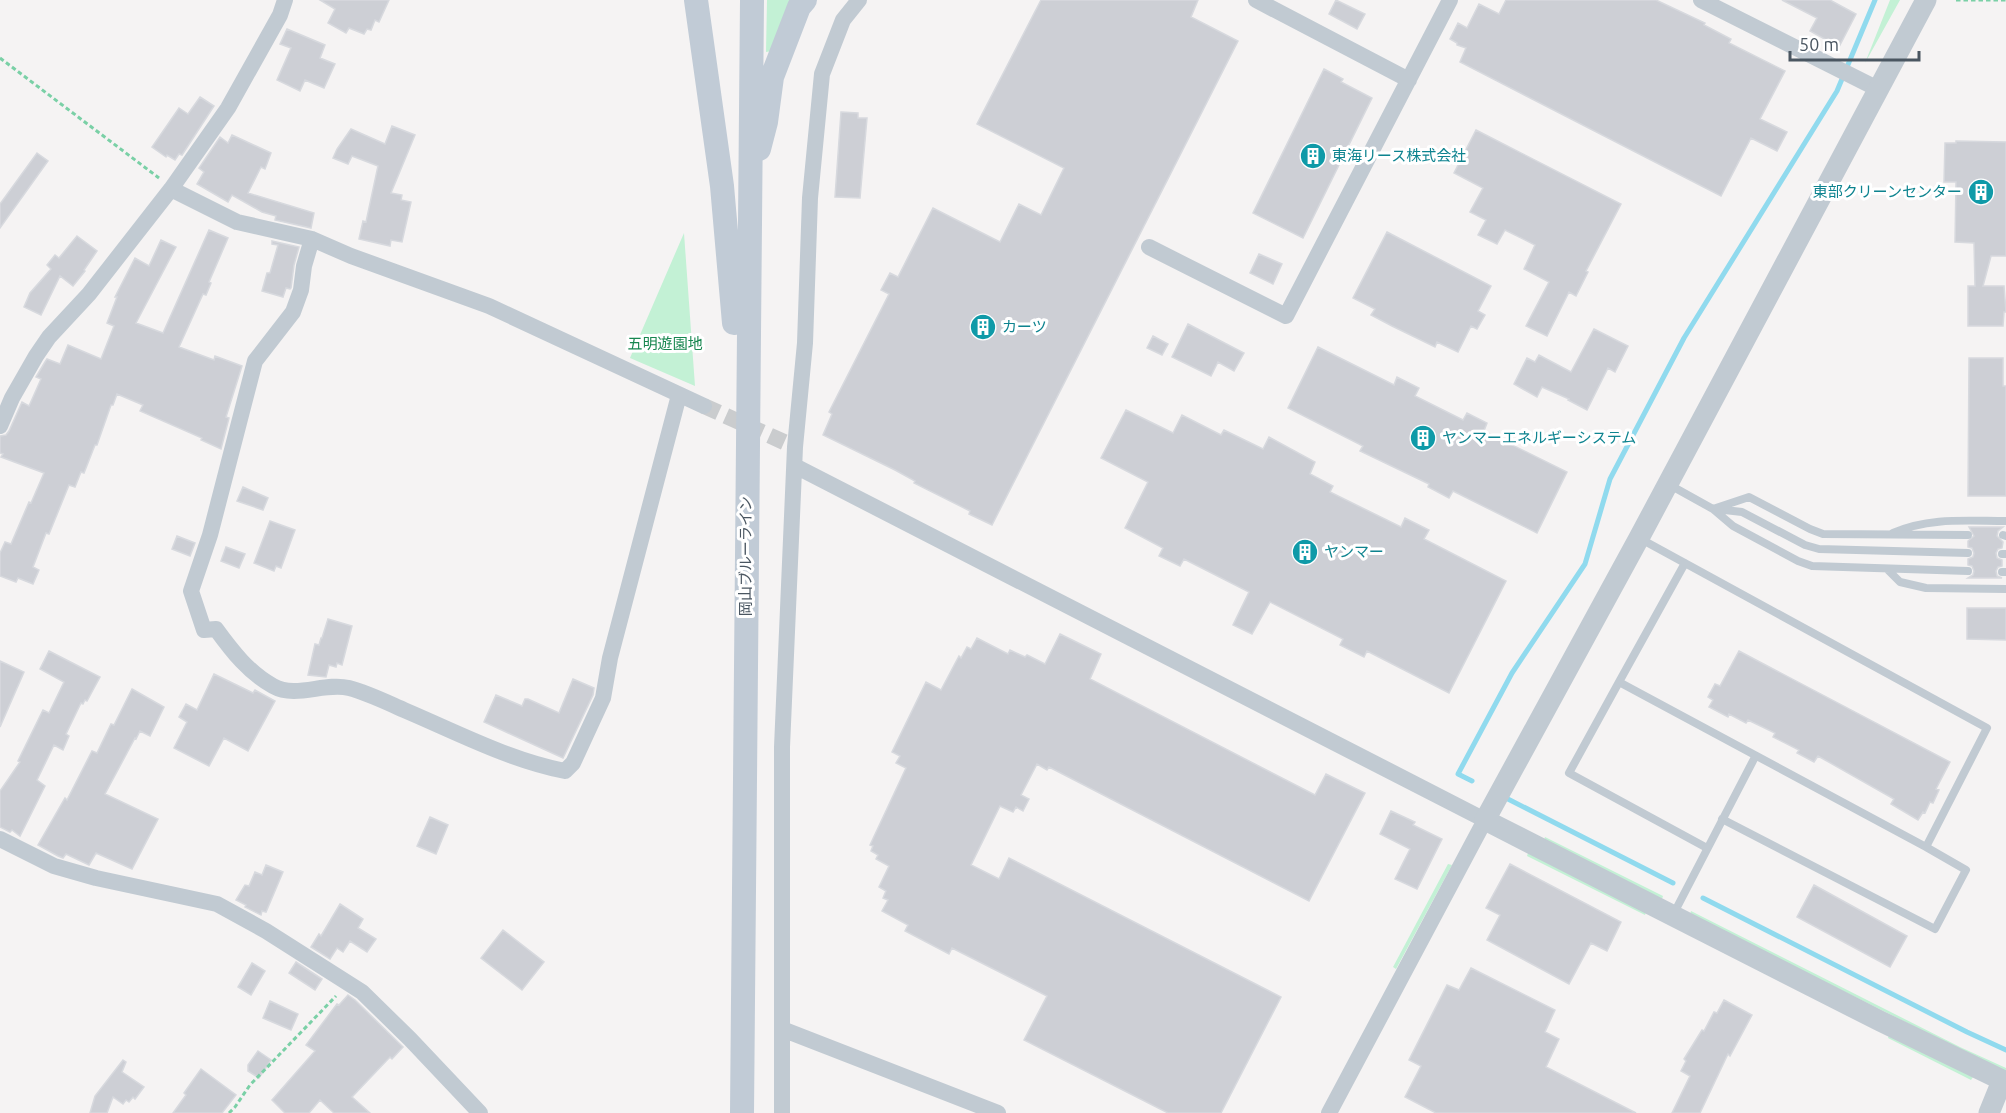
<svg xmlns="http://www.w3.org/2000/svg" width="2006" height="1113" viewBox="0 0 2006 1113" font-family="Ubuntu,'Noto Sans JP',sans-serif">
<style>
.green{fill:#c3f1d5}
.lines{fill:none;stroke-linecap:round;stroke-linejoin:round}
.stream{stroke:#90daee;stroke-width:5}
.building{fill:#cdcfd5;stroke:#d7d9de;stroke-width:1.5}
.minor-tunnel{stroke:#caccce;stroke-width:16;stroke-dasharray:16 8;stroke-linecap:butt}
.path{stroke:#7ad0a6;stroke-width:3;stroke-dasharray:4.5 3;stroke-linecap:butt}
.service{stroke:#c1cad2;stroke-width:8}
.minor{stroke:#c1cad2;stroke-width:16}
.tertiary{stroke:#c1cad2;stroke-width:21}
.secondary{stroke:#c1cbd6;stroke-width:24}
.labels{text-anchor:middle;stroke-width:6;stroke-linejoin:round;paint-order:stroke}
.culture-label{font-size:15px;fill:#0d838f;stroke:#fff;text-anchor:start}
.park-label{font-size:15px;fill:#17864f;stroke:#fff}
.street-label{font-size:15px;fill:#4a5661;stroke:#fff}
</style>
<rect width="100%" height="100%" fill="#f5f3f3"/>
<path class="green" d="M767,0H797L773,51L766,52Z
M1890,0H1900L1865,63Z
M684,233L695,386L630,358Z
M1545,837L1663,896L1662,899L1544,840Z
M1528,853L1646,912L1645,915L1527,856Z
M1448,864L1452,865L1396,969L1393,967Z
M1691,911L1960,1047L2006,1068V1072L1690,915Z
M1889,1035L1973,1077L1971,1080L1888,1038Z"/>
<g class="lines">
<path class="stream" d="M1472,781L1458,774L1512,673L1585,564L1610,479L1684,338L1837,91L1875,0
M1504,797L1673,883
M1703,898L1967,1032L2006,1050"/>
</g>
<path class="building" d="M320,0H389L379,22L375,20L371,30L367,29L364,34L349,28L346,33L328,23L335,9Z
M1041,0H1198L1191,17L1238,41L992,525L969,514L970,511L914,483L915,481L895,470L823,435L832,414L829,412L889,294L881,290L890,273L898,277L933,208L1000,242L1019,204L1041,215L1064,168L977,124Z
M1336,0L1365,14L1357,29L1329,14Z
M1506,0H1656L1705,23L1704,25L1731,39L1729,43L1785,71L1760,119L1787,132L1777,151L1751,138L1721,196L1460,62L1466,48L1457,45V43L1450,39L1458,23L1467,28L1479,4L1499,14Z
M1782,0H1830L1856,14L1839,47L1810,31L1817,18Z
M287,29L325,45L320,58L335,64L324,88L305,80L300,91L277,80L291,48L280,44Z
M1324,69L1343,79L1341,82L1372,98L1303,238L1253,213Z
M200,97L214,106L182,155L179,154L175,160L167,155L166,157L152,147L179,108L188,114Z
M841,112L858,113V118H867L860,198L835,197Z
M392,126L415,135L391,193L402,195L401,200L411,202L402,242L391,240L390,246L359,239L363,221L366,222L378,166L352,156L348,164L333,158L337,149L351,129L385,144Z
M1476,130L1621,204L1586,271L1588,272L1576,296L1569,292L1547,336L1526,326L1549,282L1524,269L1535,245L1505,230L1497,244L1478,235L1486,220L1470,212L1483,188L1454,173Z
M232,135L271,153L265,169L261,167L248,193L314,213L311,228L275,220L276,216L262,212L232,195L228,202L197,184L204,172L199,168L220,137L228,143Z
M1956,141L2006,142V256H1991L1983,286H2004L2006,312H2004L2003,326H1968V286H1975L1974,243L1955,242L1956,182H1944L1945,143H1956Z
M37,153L48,161L0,228V204Z
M209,230L228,238L209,282L211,283L206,295L203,294L179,347L214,360L215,356L242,366L226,417L229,418L221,449L201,440L202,438L140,411L143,405L117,394L113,405H111L97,445H95L84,473L81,472L75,487L69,485L49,534L46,533L33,567L39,570L33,584L18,578L16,582L0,576V553L5,542L11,544L29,502L31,503L44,473L1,457L3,454L0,453V436L6,435L9,431L22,402L29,406L41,379L36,377L45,362L47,359L60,364L68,345L101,359L114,326L107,323L117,297H115L135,258L149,266L161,240L176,247L136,323L163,333Z
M1387,232L1491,286L1478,311L1485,315L1477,329L1471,326L1458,352L1437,342L1435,347L1392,326L1371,315L1375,309L1353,298Z
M77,236L97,251L84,270L85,271L73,286L60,276L41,315L24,307L30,293L51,269L47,265L55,255L59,258Z
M272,241L299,247L294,265L291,288L290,289L286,288L283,297L262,291L267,273H270L278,245L272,244Z
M1259,254L1282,264L1273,284L1250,273Z
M1188,324L1244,353L1234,371L1218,362L1211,376L1172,357Z
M1594,329L1628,346L1615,372L1608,368L1587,410L1568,400L1569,399L1542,387L1537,397L1514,384L1527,358L1535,362L1539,355L1571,372Z
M1153,336L1168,344L1162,355L1147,348Z
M1318,347L1394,385L1397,377L1419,388L1415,396L1463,420L1467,413L1487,423L1484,431L1567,472L1537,533L1453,491L1449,498L1428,487L1429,484L1360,451L1363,446L1288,408Z
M1969,358H2003V386H2006V496H1968Z
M1126,410L1173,433L1182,415L1221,435L1224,430L1263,449L1269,437L1315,462L1310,474L1333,486L1330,492L1401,527L1405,518L1429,530L1424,539L1506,581L1449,693L1367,651L1364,657L1340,645L1343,639L1270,602L1252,634L1233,625L1249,592L1184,559L1180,566L1159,556L1163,548L1125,528L1148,482L1101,458Z
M243,487L268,498L263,510L237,501Z
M270,521L295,530L281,568L276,566L274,571L254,563Z
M1969,527H2003L1998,531L1997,536L2003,542L2002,548L1998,549L1996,553L1997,558L2002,560V566L1998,567L1996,571L1997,576L2002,578H1968L1973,575L1974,571L1972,566L1968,565V559L1973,557L1974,553L1972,548L1968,547V541L1974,536Z
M177,536L195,543L190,556L172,549Z
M226,547L245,554L239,568L221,561Z
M1967,608H2006V640L1967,639Z
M328,619L352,626L342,665L337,663L336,667L329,665L326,677L308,675L315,644L319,645L321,638H322Z
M1060,634L1101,654L1090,679L1315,795L1326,774L1365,793L1309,901L1049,767L1047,770L1037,764L1021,795L1029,799L1023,811L1016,807L1013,812L1000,806L971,865L999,879L1009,858L1281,997L1221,1113H1168L1024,1040L1047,996L952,948L949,954L905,931L908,925L882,911L888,900L883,898L886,891L879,887L889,866L876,859L878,855L871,851L873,846L870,845L906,768L896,763L900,756L892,752L926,682L941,690L959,656L961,658L967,647L971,649L977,638L1008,654L1010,650L1025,657L1027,655L1045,664Z
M49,651L100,677L87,701L85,700L83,704L81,703L66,734L69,736L63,750L54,745L37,780L45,786L20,836L12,830L10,832L0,827V791L20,762L18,761L43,710L49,713L64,682L40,669Z
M1739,651L1950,762L1936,789L1939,790L1933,803L1930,802L1925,813L1923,812L1918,820L1891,804L1894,799L1818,756L1814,762L1797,753L1799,750L1773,737L1775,733L1748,720L1746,723L1729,714L1728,717L1709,707L1713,700L1708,697L1715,684L1720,686Z
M0,661L24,672L0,727Z
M214,674L253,693L255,690L275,701L248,751L224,738L209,766L174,748L187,722L179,717L186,704L197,710Z
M573,679L594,688L593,695L563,758L484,722L496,695L522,706L525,699H528L559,713Z
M132,689L164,707L150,736L140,731L136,739L135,738L105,794L158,819L132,869L96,853L89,865L66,854L63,858L58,856L38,845L65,798L67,800L92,751L97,753L111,724L114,725Z
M1391,811L1415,822L1413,825L1442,839L1417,889L1395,879L1410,849L1380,834Z
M430,817L448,825L436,854L417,846Z
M1510,864L1621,922L1607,951L1591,943L1569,984L1487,940L1500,915L1486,908Z
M266,865L283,872L266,912L262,911L261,915L245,907L246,905L236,900L245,885L249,886L255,872L262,875Z
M1814,885L1907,936L1890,967L1797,917Z
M340,904L363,919L358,928L376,939L367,952L350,941L343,952L337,948L330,959L311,947L319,934L321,936Z
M503,930L544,962L522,990L481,958Z
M296,962L322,979L315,990L289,973Z
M252,963L265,971L251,995L238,987Z
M1471,968L1555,1010L1545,1032L1559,1039L1546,1067L1636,1113H1436L1405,1097L1421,1066L1409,1060L1447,985L1459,990Z
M348,995L355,1000L403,1047L392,1059L390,1057L352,1097L370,1113H334L320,1100L309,1113H285L272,1100L315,1051L306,1045L337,1004L339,1005Z
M1724,1000L1752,1015L1730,1056L1728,1054L1700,1113H1672L1690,1076L1681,1071L1686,1061L1684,1059L1702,1030L1704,1031L1714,1012L1717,1013Z
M270,1001L298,1014L291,1030L263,1018Z
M258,1051L271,1060L259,1078L248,1071V1065Z
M123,1060L126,1062L122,1072L144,1087L135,1099L133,1097L129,1102L126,1100L123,1104L113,1097L107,1113H90L95,1096Z
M201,1069L236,1095L222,1113H173L186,1095L184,1093Z"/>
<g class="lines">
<path class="minor-tunnel" d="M704,406L795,447"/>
<path class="path" d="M1956,0H2006
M0,58L159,178
M229,1113L235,1107L250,1085L336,996"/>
<path class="service" d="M1668,484L1713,509L1733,526L1798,561L1812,566L1968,571
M1713,509L1749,497L1810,529L1823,534L1968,535
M1716,509L1742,512L1805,545L1819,549L1968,553
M1893,533C1929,517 1967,521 2006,521
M2003,535L2006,536
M1639,538L1987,728L1926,847L1966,870L1935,929L1722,819
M2002,554H2006
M1887,569L1900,582L1926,588L2006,589
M2002,572H2006
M1619,682L1685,563
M1707,848L1569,773L1619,682L1926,847
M1673,915L1755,757"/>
<path class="minor" d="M1256,0L1409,80
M1701,0L1878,89
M171,189L237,222L312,239L351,256L489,306L704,406
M312,239L304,266L301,290L293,312L255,361L210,535L191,591L204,630L216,629C232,651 249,673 273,686C296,699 324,682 349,688C368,693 386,702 404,710C456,732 509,760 565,771L573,763L603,698L610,658L679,395
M1149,247L1286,316L1450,0
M0,426L12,398L36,356L49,337L89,294L171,189L228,108L280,15L285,0
M795,466L1485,820L1329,1113
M0,839L54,866L96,878L217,904L266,931L362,992L410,1039L480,1113
M782,1029L998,1113
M782,1113V747L795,447L805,343L810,198L822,74L843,20L859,0"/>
<path class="tertiary" d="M1926,0L1639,538L1485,820L1880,1021L2006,1082
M1989,1113L2002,1081"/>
<path class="secondary" d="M696,0L722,186L734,323
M759,149L766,122L772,77L799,7L805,0
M742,1113L752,0"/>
</g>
<defs>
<g id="building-disc" transform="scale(1.35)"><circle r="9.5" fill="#0f9aa8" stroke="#fff"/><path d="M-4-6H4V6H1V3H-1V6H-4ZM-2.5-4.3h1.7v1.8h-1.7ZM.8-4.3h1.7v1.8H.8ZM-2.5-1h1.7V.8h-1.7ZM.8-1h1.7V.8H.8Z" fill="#fff"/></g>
</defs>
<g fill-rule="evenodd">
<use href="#building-disc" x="1313" y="156"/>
<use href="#building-disc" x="1981" y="192"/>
<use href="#building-disc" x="983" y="327"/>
<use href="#building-disc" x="1423" y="438"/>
<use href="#building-disc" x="1305" y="552"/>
</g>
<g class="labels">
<g class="culture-label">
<text x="1332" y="161">東海リース株式会社</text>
<text x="1962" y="197" text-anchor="end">東部クリーンセンター</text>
<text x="1002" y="332">カーツ</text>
<text x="1442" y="443">ヤンマーエネルギーシステム</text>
<text x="1324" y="557">ヤンマー</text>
</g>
<g class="park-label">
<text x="665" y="349">五明遊園地</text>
</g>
<g class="street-label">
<text transform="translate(746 556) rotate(-90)" y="5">岡山ブルーライン</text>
</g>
</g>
<path d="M1790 51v9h129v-9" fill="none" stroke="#4a5661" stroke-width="3"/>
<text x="1799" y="51" font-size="18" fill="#4a5661" stroke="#ffffff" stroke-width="4.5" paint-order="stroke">50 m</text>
</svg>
